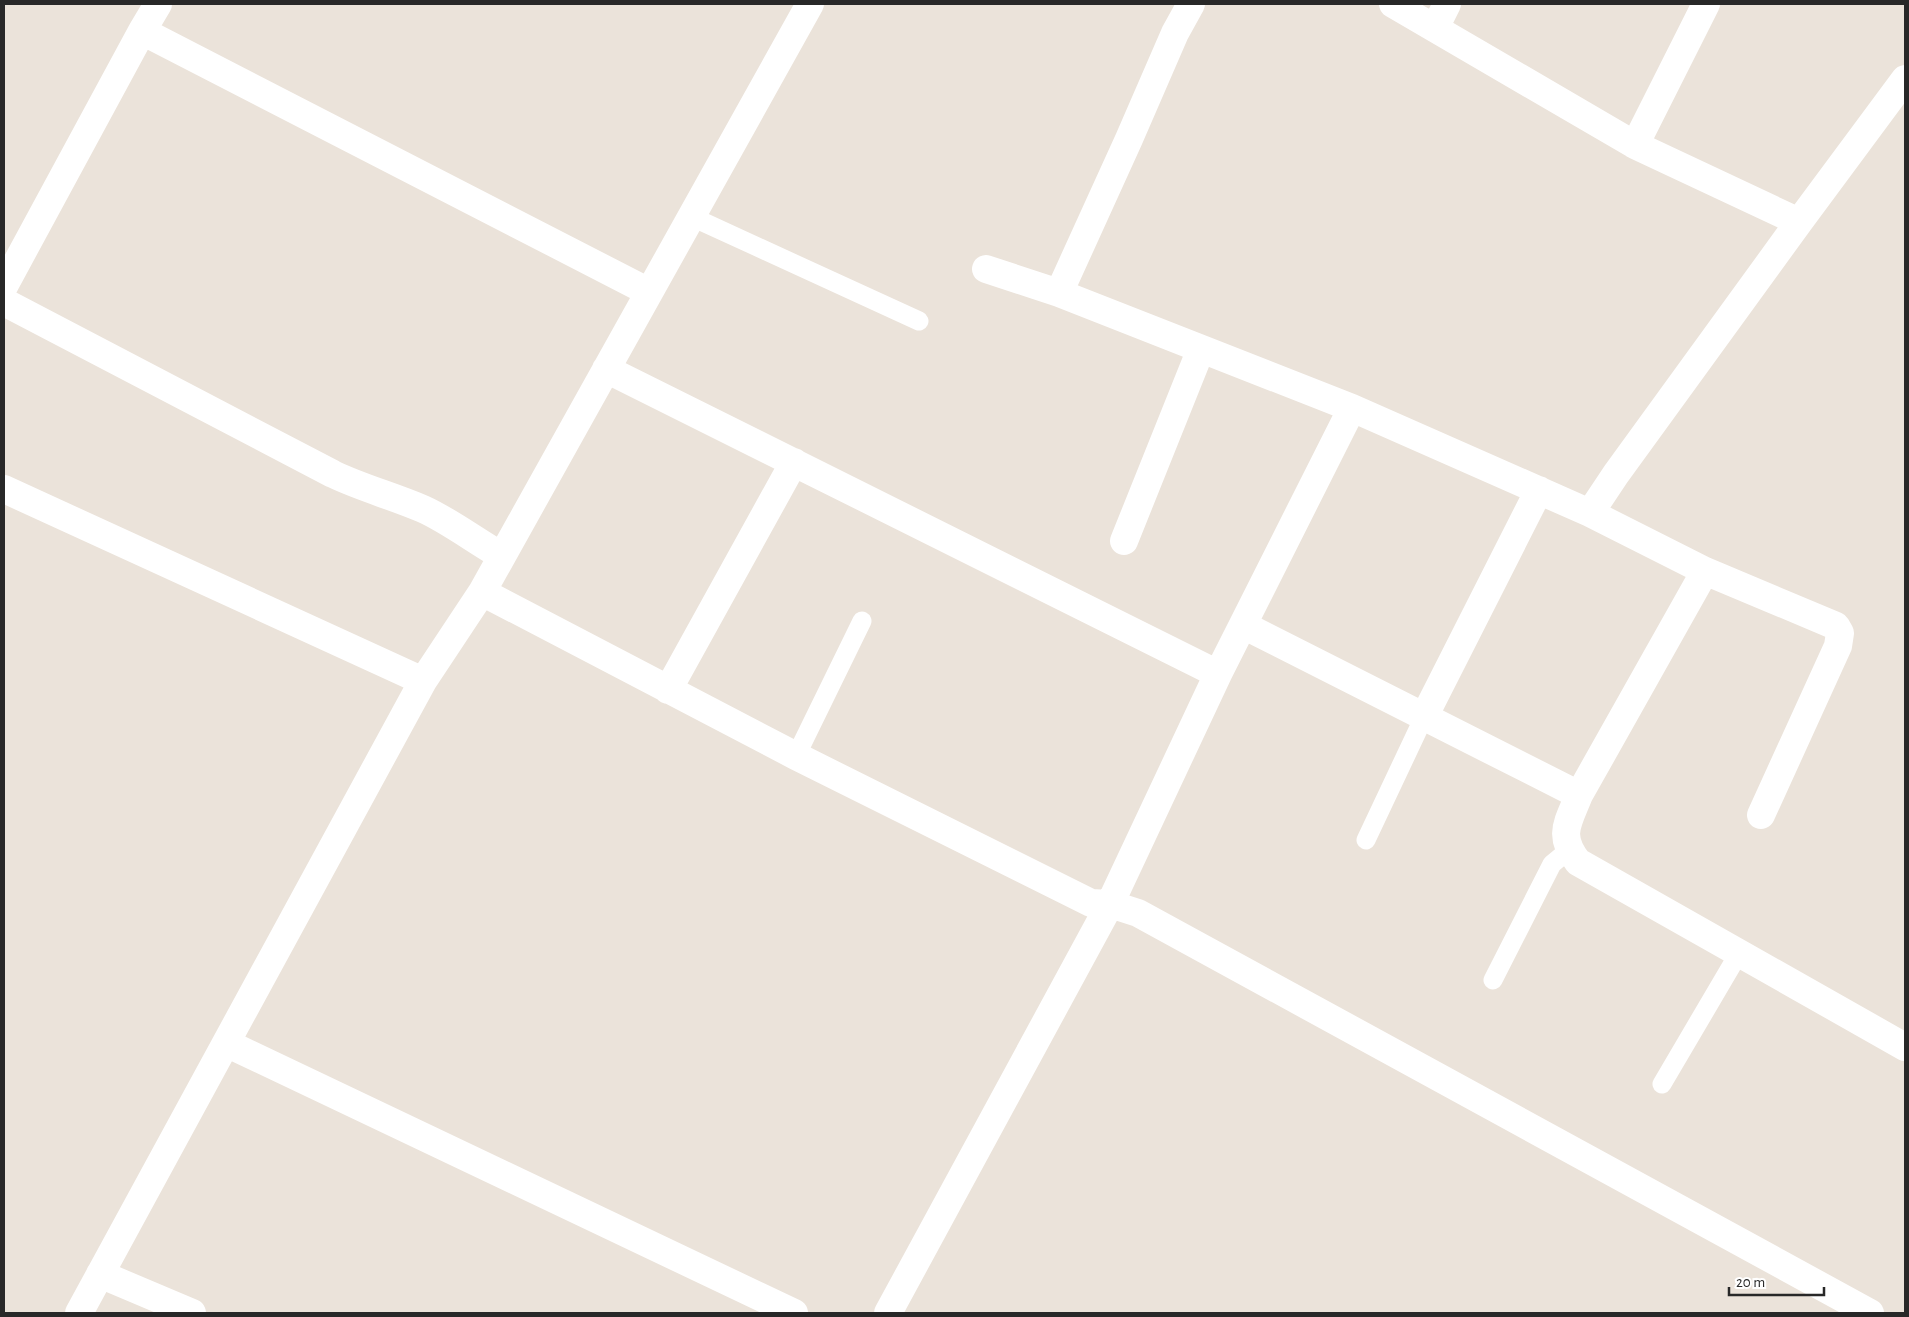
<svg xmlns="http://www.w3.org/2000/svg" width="1909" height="1317" viewBox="0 0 1909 1317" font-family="'Alegreya Sans',sans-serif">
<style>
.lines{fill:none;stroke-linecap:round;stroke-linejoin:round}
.service{stroke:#fff;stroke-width:19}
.minor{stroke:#fff;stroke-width:28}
</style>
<rect width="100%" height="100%" fill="#ebe3da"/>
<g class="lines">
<path class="service" d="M690,216L919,321
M796,756L862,621
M1366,840L1424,717
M1493,980L1552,864L1569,850
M1662,1084L1739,953"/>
<path class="minor" d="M1393,4L1635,145L1799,222
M1435,28L1447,4
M142,31L649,292
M1635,145L1706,4
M986,269L1059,293L1352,408L1590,513L1705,571L1836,626L1840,633L1838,646L1761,815
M4,286L142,31L158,4
M1059,293L1129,139L1175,33L1191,4
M4,302L333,474C362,488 393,496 423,509C448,520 477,542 502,556
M606,369L1218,674
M4,489L423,681
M1590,513L1616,474L1799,222L1905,79
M1124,541L1201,349
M1705,571L1579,795C1568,823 1557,835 1578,862L1905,1047
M482,592L796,756L1091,903L1110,904L1138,913L1870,1313
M1243,625L1579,795
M668,690L794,462
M1424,717L1539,490
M226,1043L794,1313
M100,1274L192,1313
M79,1313L423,681L482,592L810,4
M888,1313L1110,904L1218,674L1352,408"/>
</g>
<rect width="1909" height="1317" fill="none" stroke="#282828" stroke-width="10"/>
<path d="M1729 1287v8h95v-8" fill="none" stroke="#282828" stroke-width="2.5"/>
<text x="1736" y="1287" font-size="15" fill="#282828" stroke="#ffffff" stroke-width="4" paint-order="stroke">20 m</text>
</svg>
